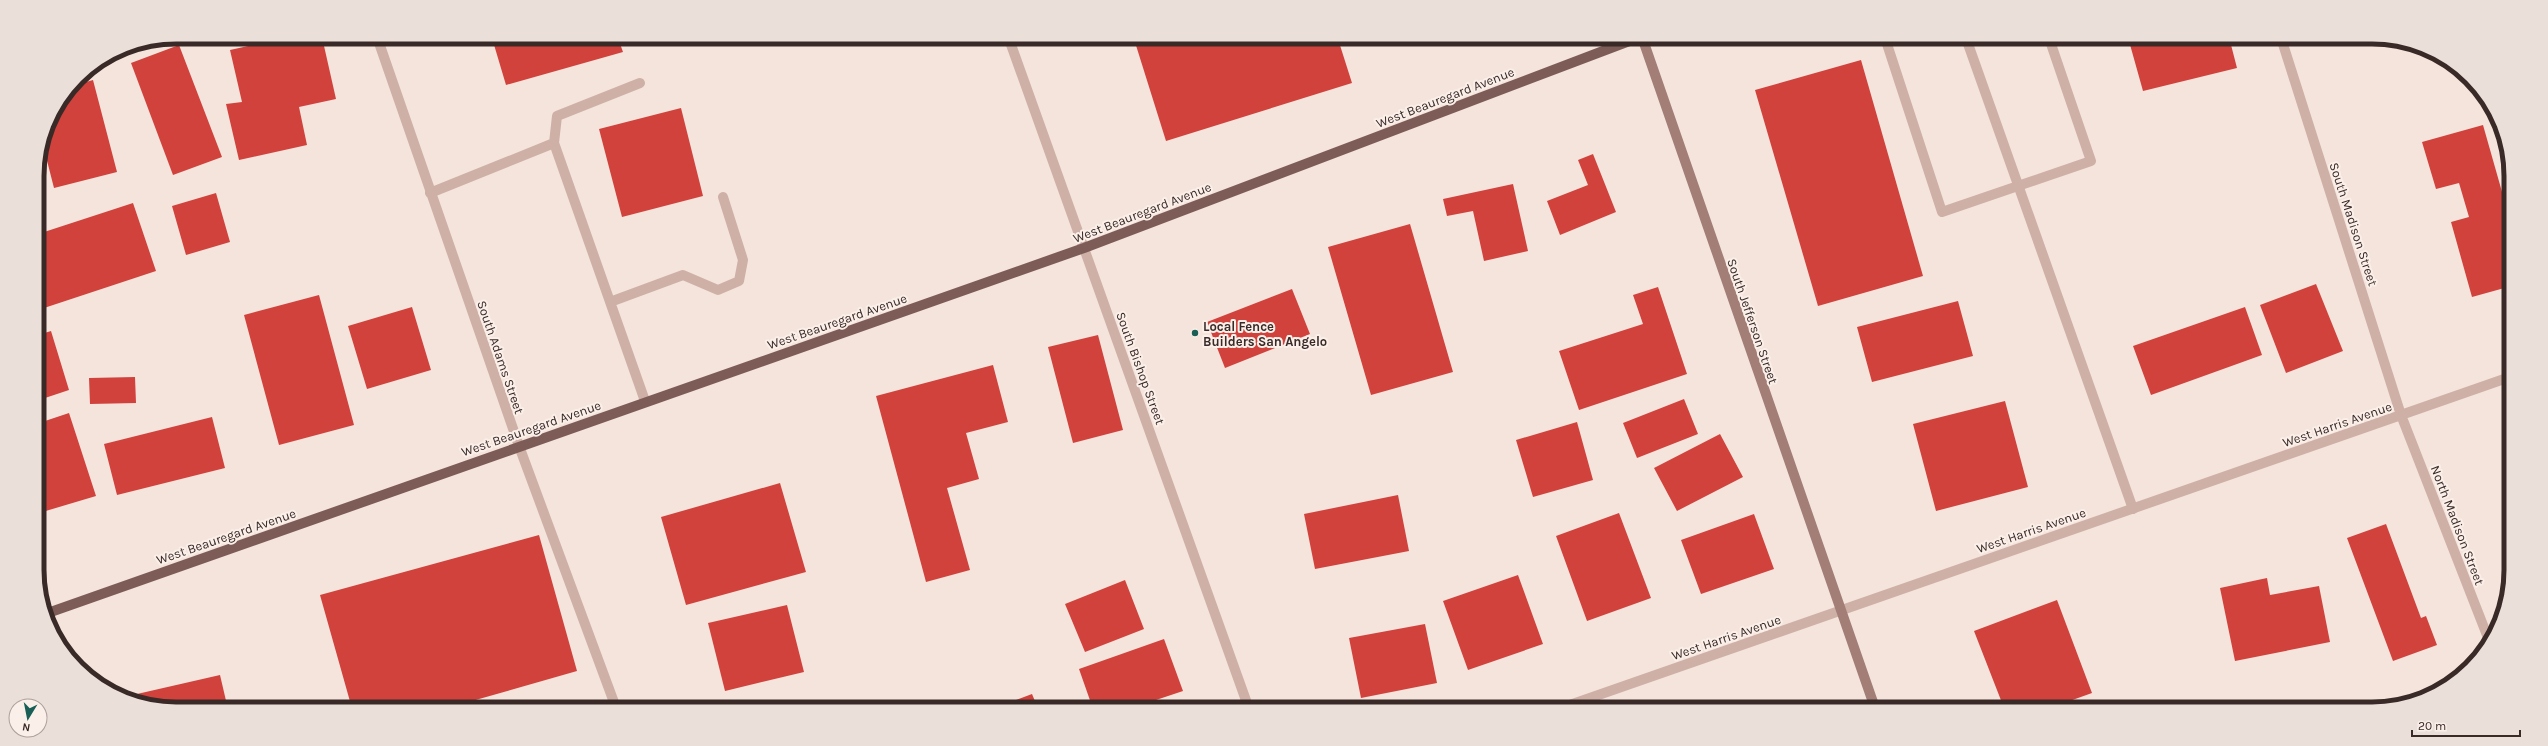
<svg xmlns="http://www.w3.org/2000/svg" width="2548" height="746" viewBox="0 0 2548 746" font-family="Karla,sans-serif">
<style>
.building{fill:#d1423d}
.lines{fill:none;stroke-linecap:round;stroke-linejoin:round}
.lane{stroke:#ceb0a6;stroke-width:10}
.street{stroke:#ceb0a6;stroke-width:10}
.secondary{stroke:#a27e77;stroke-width:10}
.primary{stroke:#7d5c57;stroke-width:10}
.poi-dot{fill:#195f55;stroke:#fbefe9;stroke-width:1.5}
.labels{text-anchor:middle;stroke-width:4;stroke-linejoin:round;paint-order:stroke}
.street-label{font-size:13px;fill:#392a28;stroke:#fbefe9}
.poi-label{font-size:13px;font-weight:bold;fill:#392a28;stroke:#fbefe9;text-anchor:start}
.rim{fill:none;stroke:#392a28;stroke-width:5}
</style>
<rect width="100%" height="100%" fill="#f4e4dc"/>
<path class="building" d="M289,37H322L336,99L299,107L307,145L239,160L226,104L242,102L230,50Z
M492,38H618L623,52L506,85Z
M1134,39H1338L1352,83L1166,141Z
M2129,41H2230L2237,68L2143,91Z
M179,45L222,157L173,175L131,63Z
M1861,60L1923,276L1818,306L1755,90Z
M93,80L117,172L54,188L43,145L51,115L72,86Z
M681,108L703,196L622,217L599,129Z
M2483,125L2508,213V287L2472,297L2451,222L2469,217L2459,183L2436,189L2422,142Z
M1593,154L1616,212L1560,235L1547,201L1588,185L1578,160Z
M1513,184L1528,251L1484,261L1473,211L1447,216L1443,199Z
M216,193L230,242L186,255L172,206Z
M133,203L156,271L38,310V234Z
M1410,224L1453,372L1371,395L1328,247Z
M2316,284L2343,351L2286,373L2260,305Z
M1658,287L1687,374L1579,410L1559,351L1643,324L1633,295Z
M1292,289L1310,334L1225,368L1207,322Z
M319,295L354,425L279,445L244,315Z
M1958,301L1973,356L1872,382L1857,327Z
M412,307L431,370L367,389L348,326Z
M2245,307L2262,355L2151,395L2133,346Z
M51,331L69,390L39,400L38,335Z
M1098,335L1123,430L1073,443L1048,347Z
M993,365L1008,422L966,433L979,479L947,488L970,570L926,582L876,396Z
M135,377L136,403L90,404L89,378Z
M1684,399L1698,434L1637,458L1623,423Z
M2005,401L2028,487L1936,511L1913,424Z
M69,413L96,496L39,513V423Z
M212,417L225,468L117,495L104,444Z
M1577,422L1593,480L1533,497L1516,440Z
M1720,434L1743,477L1677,511L1654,468Z
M780,483L806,572L686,605L661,517Z
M1398,495L1409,551L1315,569L1304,514Z
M1619,513L1651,598L1587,621L1556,536Z
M1754,514L1774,569L1701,594L1681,540Z
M2386,524L2421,618L2426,616L2437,645L2393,661L2347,538Z
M539,535L577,671L472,701L473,705H351L320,595Z
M1518,575L1543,644L1468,670L1443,601Z
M2267,578L2270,595L2319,586L2330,642L2235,661L2220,588Z
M1125,580L1144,629L1085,652L1065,604Z
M2057,600L2092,693L2050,708H2004L1974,631Z
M787,605L804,672L725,691L708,623Z
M1425,624L1437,683L1361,698L1349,638Z
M1164,639L1183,691L1138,706H1092L1079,669Z
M220,675L227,705L139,704L137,694Z
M1032,694L1037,706H1000Z"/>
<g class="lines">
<path class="lane" d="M1886,41L1942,212L2091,161L2050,41
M1967,41L2133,509
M554,143L557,116L640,83
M430,193L554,143L645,401
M610,302L683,275L718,290L739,281L743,260L723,197"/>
<path class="street" d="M377,37L519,446L615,705
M1009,39L1248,706
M2282,41L2401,415L2490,643
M1564,707L2507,378"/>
<path class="secondary" d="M1643,40L1875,708"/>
<path class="primary" d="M45,614L1084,248L1632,40"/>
</g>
<circle class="poi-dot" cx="1195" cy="333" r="4"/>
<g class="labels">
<g class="street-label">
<text transform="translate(1445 97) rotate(-21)" y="5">West Beauregard Avenue</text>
<text transform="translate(1142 212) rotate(-21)" y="5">West Beauregard Avenue</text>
<text transform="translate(2354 224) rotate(72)" y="5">South Madison Street</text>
<text transform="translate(837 321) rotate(-19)" y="5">West Beauregard Avenue</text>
<text transform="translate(1753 321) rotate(71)" y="5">South Jefferson Street</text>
<text transform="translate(501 357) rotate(71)" y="5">South Adams Street</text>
<text transform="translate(1141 368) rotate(70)" y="5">South Bishop Street</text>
<text transform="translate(2337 424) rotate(-19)" y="5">West Harris Avenue</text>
<text transform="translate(531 428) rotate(-19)" y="5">West Beauregard Avenue</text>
<text transform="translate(2458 525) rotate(69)" y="5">North Madison Street</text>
<text transform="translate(2031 530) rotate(-19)" y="5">West Harris Avenue</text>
<text transform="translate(226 536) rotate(-19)" y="5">West Beauregard Avenue</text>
<text transform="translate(1726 637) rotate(-19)" y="5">West Harris Avenue</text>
</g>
<g class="poi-label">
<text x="1203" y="331">Local Fence<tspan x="1203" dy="15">Builders San Angelo</tspan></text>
</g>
</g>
<path d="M0 0H2548V746H0ZM176 44H2372A132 132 0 0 1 2504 176V570A132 132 0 0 1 2372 702H176A132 132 0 0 1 44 570V176A132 132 0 0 1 176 44Z" fill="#ebdfda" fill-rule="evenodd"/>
<path class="rim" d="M176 44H2372A132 132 0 0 1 2504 176V570A132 132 0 0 1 2372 702H176A132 132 0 0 1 44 570V176A132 132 0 0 1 176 44Z"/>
<g transform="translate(28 718) rotate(190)"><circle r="19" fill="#fbefe9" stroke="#ada09c"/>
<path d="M0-3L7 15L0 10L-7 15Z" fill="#195f55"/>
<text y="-6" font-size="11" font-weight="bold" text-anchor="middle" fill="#392a28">N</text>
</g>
<path d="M2412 730v6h108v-6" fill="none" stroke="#392a28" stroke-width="2"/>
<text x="2418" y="730" font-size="12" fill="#392a28" stroke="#fbefe9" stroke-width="3" paint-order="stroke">20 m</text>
</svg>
